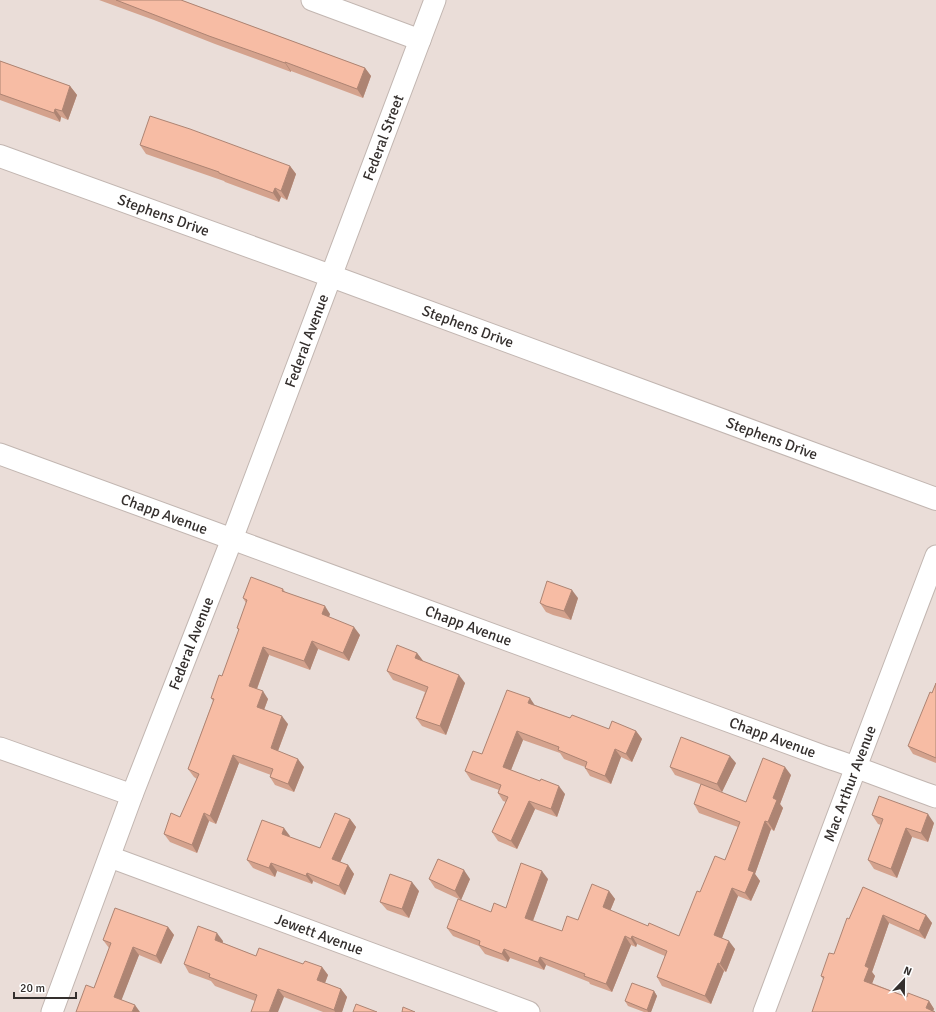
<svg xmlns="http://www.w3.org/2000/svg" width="936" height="1012" viewBox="0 0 936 1012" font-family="Signika,sans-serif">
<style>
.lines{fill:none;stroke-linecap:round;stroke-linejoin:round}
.minor-casing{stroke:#c2b6b1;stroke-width:23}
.tertiary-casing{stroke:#c2b6b1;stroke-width:24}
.minor{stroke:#fff;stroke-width:21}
.tertiary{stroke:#fff;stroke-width:22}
.wall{fill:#d4a28d}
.shaded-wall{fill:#ad8473}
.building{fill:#f7bca4;stroke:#ad8473}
.labels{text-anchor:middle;stroke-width:3;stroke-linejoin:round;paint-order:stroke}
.street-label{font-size:15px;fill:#342f2d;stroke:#fff}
</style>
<rect width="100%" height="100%" fill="#eaddd8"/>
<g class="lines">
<g class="minor-casing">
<g id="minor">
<path d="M312,0L420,40"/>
<path id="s1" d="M0,454L232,539L826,757C863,769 899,784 936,797"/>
<path d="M0,748L132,795"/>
<path id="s2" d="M110,857L529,1012"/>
<path id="s3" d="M52,1012L132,795L232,539L435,0"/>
<path id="s4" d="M764,1012L856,767L936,556"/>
</g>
</g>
<g class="tertiary-casing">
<g id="tertiary">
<path id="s5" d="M0,156L331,276L936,499"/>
</g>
</g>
<use href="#minor" class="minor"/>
<use href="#tertiary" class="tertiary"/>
</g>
<path class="wall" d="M99,0H181L365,68L371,76L363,98L291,71V72L215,44L154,20Z
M0,61L70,86L77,95L68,120L61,117L60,122L0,100Z
M140,145L290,166L296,174L287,200L281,197L279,202L225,182L224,181L146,154Z
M283,589L286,593L330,614L329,617L360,635L349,661L318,649L310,670L269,655L257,689L268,699L264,710L288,724L278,751L304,767L294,792L275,785L270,777L271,775L239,763L216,824L209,821L197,853L170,842L164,834L180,817L197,779L194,777L188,769L213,701L211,698L222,676L239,631L237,628L246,603L243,598Z
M578,598L571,620L553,615L546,612L540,603Z
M417,653L423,661L465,683L446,735L422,726L416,718L425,692L393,680L387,671Z
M936,683V763L913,754L908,746L932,693Z
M535,705L570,718L609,729L636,731L642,739L632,762L621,757L611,784L590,776L585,768V767L564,759L560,753L523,740L511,770L565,794L557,817L535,809L517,849L498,841L492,832L506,802L503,801L498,793L499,790L471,780L465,771L482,754Z
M736,763L722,792L675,775L670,767Z
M791,775L780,804L783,808L774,831L771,829L755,874L760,881L751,901L738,896L722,938L735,949L726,972L724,971L711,1004L662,986L657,977L665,956L637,944L636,947L631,945L612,992L590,984L589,982L546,965L544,970L510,958L508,962L485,954L479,946L453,936L447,928L491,912L506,908L548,879L533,921L562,931L578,920L609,891L615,899L610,911L648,926L679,936L700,892L725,860L738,827L699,813L694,804L746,802Z
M872,815L934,823L928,842L912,837L897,878L874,869L868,860L881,825L878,824Z
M350,819L356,827L340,862L348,865L354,874L345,895L313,881L312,884L277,871L275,877L253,868L247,860L290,836L289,837L320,848Z
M429,879H470L461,900L435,888Z
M863,887L926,915L932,923L925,939L889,923L872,972L875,976L872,983L907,997L929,1001L934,1009L823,979L821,976L834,954Z
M419,891L409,918L387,910L380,902Z
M168,927L174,935L161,964L139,955L121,1000L94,988L109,948L103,940Z
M223,941V943L256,956L322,967L328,975L325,983L341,989L347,997L342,1012H323L284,997L255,1001L215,986L211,981L189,973L184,964Z
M654,991L657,996L651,1012H644L628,1006L625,1001Z"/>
<path class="shaded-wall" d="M285,62L291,71V72L285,63Z
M365,68L371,76L363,98L357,89Z
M70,86L77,95L68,120L62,111Z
M55,109L61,117L60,122L54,113Z
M290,166L296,174L287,200L281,191Z
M275,188L281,197L279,202L273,193Z
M572,590L578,598L571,620L564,611Z
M325,606L330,614L327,622L322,614Z
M354,627L360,635L349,661L343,653Z
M312,641L318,649L310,670L304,661Z
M263,647L269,655L255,694L249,686Z
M417,653L424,662L415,658Z
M459,675L465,683L446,735L440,726Z
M263,691L268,699L262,715L257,707Z
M530,698L536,707L528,703Z
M282,716L288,724L276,756L271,748Z
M517,731L523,740L509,775L503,767Z
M636,731L642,739L632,762L626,754Z
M615,749L621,757L611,784L605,776Z
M233,755L239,763L216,824L210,816Z
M730,756L736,763L722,792L717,784Z
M298,759L304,767L294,792L288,784Z
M785,767L791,775L780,804L783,808L774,831L768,822L773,798Z
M559,786L565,794L557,817L551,809Z
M529,801L535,809L517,849L511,841Z
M204,813L209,821L197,853L192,845Z
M928,814L934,823L928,842L921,833Z
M350,819L356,827L338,867L332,859Z
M765,821L771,829L755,874L760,881L751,901L745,893L748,870Z
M284,828L290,836L287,842L282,834Z
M906,828L912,837L897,878L891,869Z
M271,863L277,871L275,877L269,868Z
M348,865L354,874L345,895L339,886Z
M464,870L470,879L461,900L455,891Z
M542,871L548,879L531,926L525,918Z
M307,873L313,881L312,884L306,876Z
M412,882L419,891L409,918L402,909Z
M732,888L738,896L720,943L714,935Z
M609,891L615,899L608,916L603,907Z
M883,915L889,923L872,972L875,976L870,989L864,981L865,966Z
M926,915L932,923L925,939L919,931Z
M168,927L174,935L161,964L156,956Z
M217,933L223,941L221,948L215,940Z
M625,936L631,945L612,992L606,984Z
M632,936L637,944L636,947L631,939Z
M729,941L735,949L726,972L720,964Z
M133,947L139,955L120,1004L114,997Z
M504,949L510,958L508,962L502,954Z
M540,957L546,965L544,970L538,962Z
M718,963L724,971L711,1004L705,996Z
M322,967L328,975L323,988L317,980Z
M278,989L284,997L278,1012H269Z
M341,989L347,997L342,1012H335L334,1010Z
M654,991L657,996L651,1012H648L647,1010Z
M929,1001L934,1009L933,1012L926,1008Z
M135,1005L140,1012H132Z"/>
<path class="building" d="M116,0H181L365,68L357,89L285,62V63L209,36Z
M0,61L70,86L62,111L55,109L54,113L0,94Z
M150,116L190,129L290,166L281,191L275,188L273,193L219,173V172L140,145Z
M251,577L283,589L282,591L325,606L322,614L354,627L343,653L312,641L304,661L263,647L249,686L263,691L257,707L282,716L271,748L298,759L288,784L270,777L273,769L233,755L210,816L204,813L192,845L164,834L171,813L180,817L199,774L188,769L214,699L211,698L219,675L222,676L239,629L237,628L247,600L243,598Z
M547,581L572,590L564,611L546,606L540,603Z
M397,645L417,653L415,658L459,675L440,726L416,718L428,687L387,671Z
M936,683V758L908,746L930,692L932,693Z
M507,690L530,698L528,703L570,718L572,715L609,729L612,721L636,731L626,754L615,749L605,776L585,768L587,762L558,750L559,747L517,731L503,767L540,781L541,779L559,786L551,809L529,801L511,841L492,832L508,797L498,793L501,785L465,771L473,751L482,754Z
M681,737L730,756L717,784L670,767Z
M763,758L785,767L773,798L777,800L768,822L765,821L748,870L754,872L745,893L732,888L714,935L729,941L720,964L718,963L705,996L657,977L667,951L632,936L631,939L625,936L606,984L584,976L585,974L540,957L538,962L504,949L502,954L479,945L480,941L447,928L458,899L491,912L494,903L506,908L521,863L542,871L525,918L562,931L567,916L578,920L592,884L609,891L603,907L648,926L649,923L679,936L697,891L700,892L715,856L725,860L740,822L694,804L701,784L746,802Z
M879,796L928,814L921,833L906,828L891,869L868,860L883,819L872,815Z
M335,813L350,819L332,859L348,865L339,886L307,873L306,876L271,863L269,868L247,860L262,820L284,828L282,834L320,848Z
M438,859L464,870L455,891L429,879Z
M390,874L412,882L402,909L380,902Z
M863,887L926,915L919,931L883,915L865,966L869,968L864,981L907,997L908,993L929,1001L926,1008L935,1012H812L824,977L821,976L829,953L834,954L847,918L849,919Z
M115,908L168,927L156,956L133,947L114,997L135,1005L132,1012H76L86,985L94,988L111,943L103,940Z
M198,926L217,933L215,940L256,956L259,948L303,964L305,961L322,967L317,980L341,989L334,1010L278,989L269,1012H251L257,995L209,977L210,974L184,964Z
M632,983L654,991L647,1010L625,1001Z
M356,1004L377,1012H353Z
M403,1007L415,1012H402Z"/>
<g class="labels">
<g class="street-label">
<text dy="5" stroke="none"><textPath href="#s3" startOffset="935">Federal Street</textPath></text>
<text dy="5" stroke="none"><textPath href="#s5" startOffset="174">Stephens Drive</textPath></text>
<text dy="5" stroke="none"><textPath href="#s5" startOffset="498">Stephens Drive</textPath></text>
<text dy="5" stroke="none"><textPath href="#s3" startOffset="718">Federal Avenue</textPath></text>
<text dy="5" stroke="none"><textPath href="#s5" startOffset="822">Stephens Drive</textPath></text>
<text dy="5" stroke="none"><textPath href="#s1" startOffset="175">Chapp Avenue</textPath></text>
<text dy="5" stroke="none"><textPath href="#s1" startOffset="499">Chapp Avenue</textPath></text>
<text dy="5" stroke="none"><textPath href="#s3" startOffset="394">Federal Avenue</textPath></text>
<text dy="5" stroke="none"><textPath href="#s1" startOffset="823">Chapp Avenue</textPath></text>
<text dy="5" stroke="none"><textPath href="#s4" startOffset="244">Mac Arthur Avenue</textPath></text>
<text dy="5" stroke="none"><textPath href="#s2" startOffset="223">Jewett Avenue</textPath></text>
</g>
</g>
<g transform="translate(904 980) rotate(22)" stroke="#ffffff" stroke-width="3" paint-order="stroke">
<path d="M0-3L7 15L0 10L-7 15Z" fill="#342f2d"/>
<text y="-6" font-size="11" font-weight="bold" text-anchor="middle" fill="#342f2d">N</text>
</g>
<path d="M14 992v6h62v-6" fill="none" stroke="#342f2d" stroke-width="2"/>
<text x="20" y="992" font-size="12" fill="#342f2d" stroke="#ffffff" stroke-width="3" paint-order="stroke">20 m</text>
</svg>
